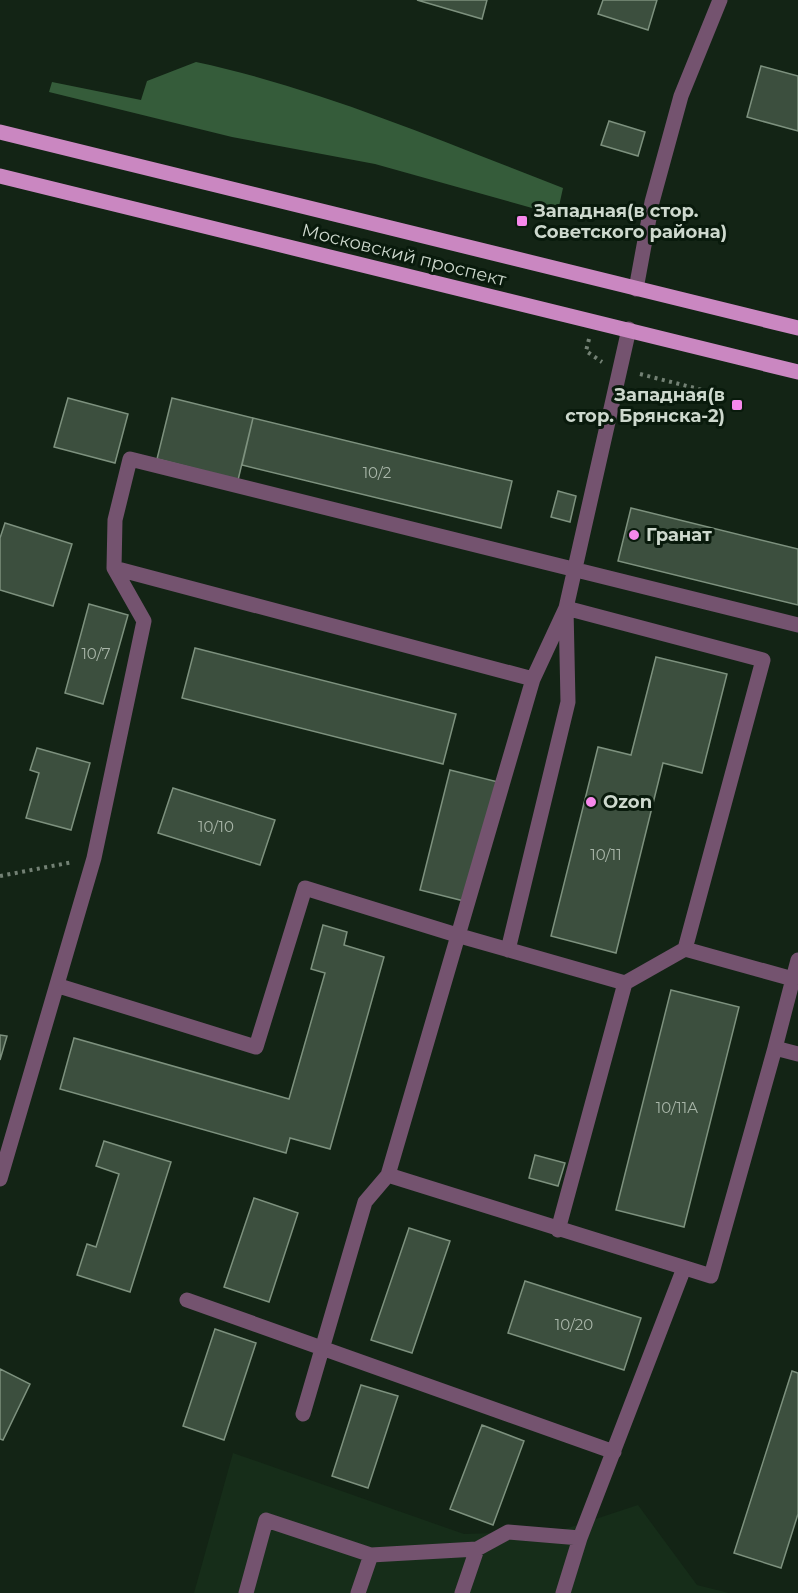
<svg xmlns="http://www.w3.org/2000/svg" width="798" height="1593" viewBox="0 0 798 1593" font-family="Montserrat,sans-serif">
<style>
.built{fill:#162d19}
.forest{fill:#355c3a}
.building{fill:#3c4f3e;stroke:#7d917e;stroke-width:1.5}
.lines{fill:none;stroke-linecap:round;stroke-linejoin:round}
.path{stroke:#738174;stroke-width:4;stroke-dasharray:3 4.5;stroke-linecap:butt}
.minor{stroke:#74536f;stroke-width:15}
.major{stroke:#ca87c1;stroke-width:15}
.poi-dot{fill:#f788eb;stroke:#091a0c;stroke-width:2}
.labels{text-anchor:middle;stroke-width:6;stroke-linejoin:round;paint-order:stroke}
.number-label{font-size:15px;fill:#a9b6a9}
.poi-label{font-size:18px;font-weight:bold;fill:#cdd8cd;stroke:#091a0c;text-anchor:start}
.street-label{font-size:18px;fill:#cdd8cd;stroke:#091a0c}
</style>
<rect width="100%" height="100%" fill="#132415"/>
<path class="built" d="M233,1453L464,1534L559,1531L638,1505L697,1585L729,1593H194Z"/>
<path class="forest" d="M196,62C322,89 443,142 563,188L557,215L375,164L232,137L49,92L52,82L141,100L147,81Z"/>
<path class="building" d="M417,0H487L482,19Z
M603,0H657L648,30L598,14Z
M761,66L798,76V131L747,117Z
M609,121L645,132L638,156L601,145Z
M68,398L128,414L115,463L54,447Z
M172,398L253,418L238,480L157,459Z
M253,418L512,481L501,528L242,465Z
M558,491L576,496L570,522L551,517Z
M631,508L798,549V605L618,561Z
M5,523L72,544L53,606L0,590V538Z
M89,604L128,615L103,704L65,693Z
M195,648L456,714L443,764L182,698Z
M656,657L727,674L702,773L663,763L616,953L551,936L598,747L631,755Z
M37,748L90,763L71,830L26,818L39,773L30,770Z
M450,770L498,782L468,902L420,890Z
M173,788L275,820L260,865L158,833Z
M323,925L347,932L344,945L384,957L330,1149L290,1138L286,1153L60,1089L74,1038L289,1099L325,973L311,969Z
M671,990L739,1007L684,1227L616,1210Z
M0,1035L7,1036L0,1060Z
M104,1141L171,1162L130,1292L77,1275L87,1244L96,1247L119,1174L96,1166Z
M535,1155L565,1163L558,1186L529,1178Z
M254,1198L298,1213L269,1302L224,1287Z
M409,1228L450,1241L412,1353L371,1340Z
M525,1281L641,1318L624,1370L508,1333Z
M215,1329L256,1343L224,1440L183,1426Z
M0,1369L30,1384L3,1440L0,1439Z
M792,1371L798,1373V1514L781,1568L734,1553Z
M361,1385L398,1396L368,1488L332,1476Z
M482,1425L524,1441L493,1525L450,1509Z"/>
<g class="lines">
<path class="path" d="M589,339L586,351L602,362
M640,374L722,395
M0,876L73,862"/>
<path class="minor" d="M636,289L652,202L681,96L720,0
M629,329L566,608L533,679L388,1175L711,1276L775,1048L798,1054
M114,568L533,679
M508,950L568,702L566,608L763,660L685,949L793,979L775,1048
M793,979L798,960
M59,986L256,1047L305,888L460,936L625,983L685,949
M0,1179L94,858L144,621L114,568L115,520L130,459L798,625
M558,1230L625,983
M187,1300L614,1452
M303,1414L365,1202L388,1175
M477,1549L508,1532L580,1538
M246,1593L266,1520L371,1555
M358,1593L371,1555L477,1549L462,1593
M563,1593L580,1538L684,1268"/>
<path class="major" d="M0,132L798,328
M0,176L798,372"/>
</g>
<g class="poi-dot">
<rect x="516" y="215" width="12" height="12" rx="3"/>
<rect x="731" y="399" width="12" height="12" rx="3"/>
<circle cx="634" cy="535" r="6"/>
<circle cx="591" cy="802" r="6"/>
</g>
<g class="labels">
<g class="number-label">
<text x="377" y="478">10/2</text>
<text x="96" y="659">10/7</text>
<text x="216" y="832">10/10</text>
<text x="606" y="860">10/11</text>
<text x="677" y="1113">10/11А</text>
<text x="574" y="1330">10/20</text>
</g>
<g class="poi-label">
<text x="534" y="217">Западная(в стор.<tspan x="534" dy="21">Советского района)</tspan></text>
<text x="725" y="401" text-anchor="end">Западная(в<tspan x="725" dy="21">стор. Брянска-2)</tspan></text>
<text x="646" y="541">Гранат</text>
<text x="603" y="808">Ozon</text>
</g>
<g class="street-label">
<text transform="translate(404 255) rotate(14)" y="6">Московский проспект</text>
</g>
</g>
</svg>
